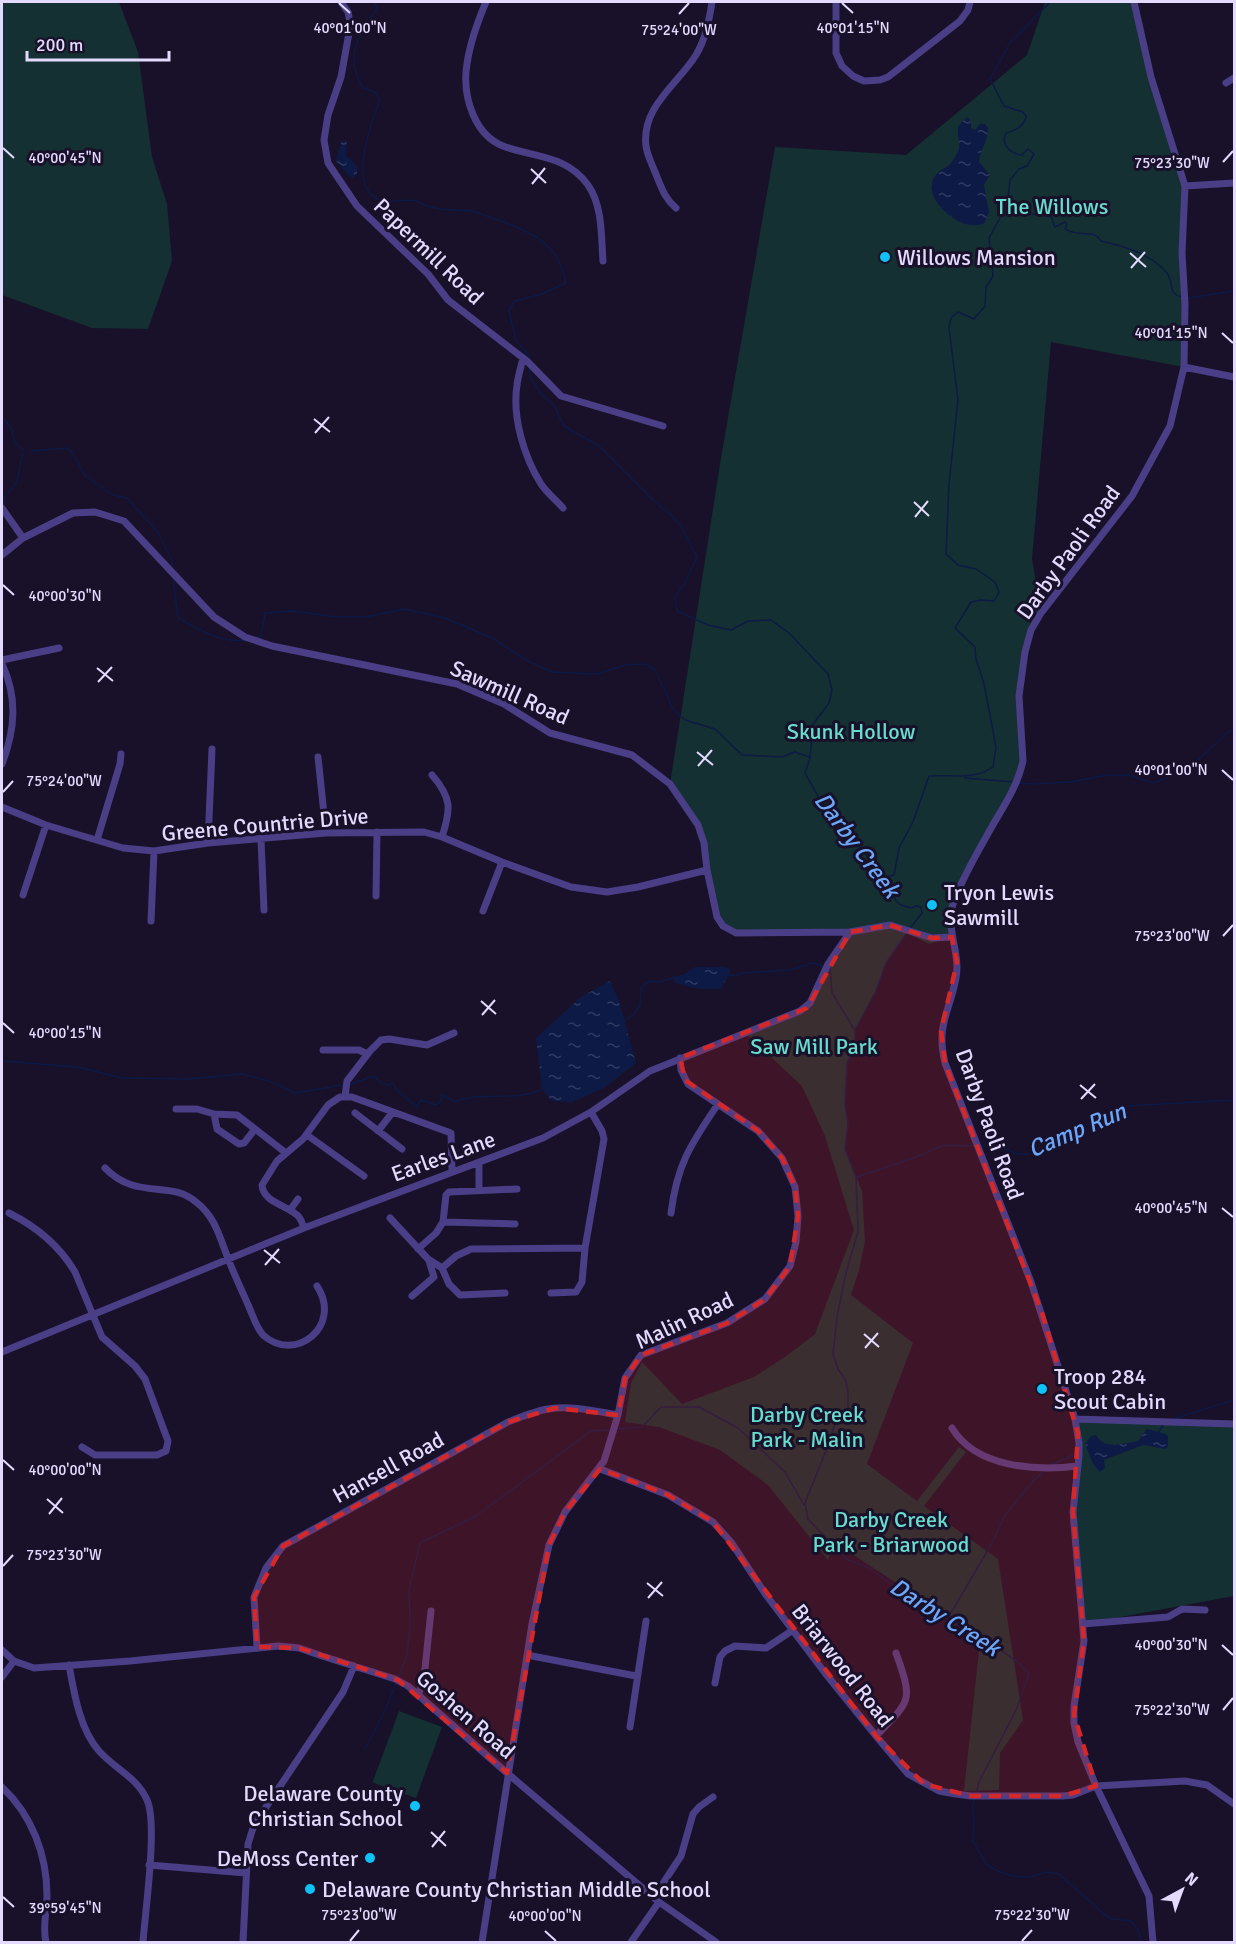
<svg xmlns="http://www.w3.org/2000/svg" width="1236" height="1944" viewBox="0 0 1236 1944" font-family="Signika,sans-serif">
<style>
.green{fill:#143032}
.water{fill:url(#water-ripples)}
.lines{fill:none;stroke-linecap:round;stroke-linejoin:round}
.stream{stroke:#0d1a46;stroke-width:1.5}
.minor{stroke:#4a3e86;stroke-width:7}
.marked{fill:#d62828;fill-opacity:0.2;stroke:#d62828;stroke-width:4.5;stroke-dasharray:12 8;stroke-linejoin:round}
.ticks{fill:none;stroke:#e3dafe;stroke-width:2}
.poi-dot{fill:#0ec1f6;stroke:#181129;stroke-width:2}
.labels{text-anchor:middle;stroke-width:6;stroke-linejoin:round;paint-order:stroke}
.park-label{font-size:22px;fill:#68dcce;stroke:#181129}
.street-label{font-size:22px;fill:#e3dafe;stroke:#181129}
.poi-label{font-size:22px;fill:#e3dafe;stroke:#181129;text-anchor:start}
.water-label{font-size:24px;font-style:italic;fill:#6ca6f9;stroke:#181129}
.ticks-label{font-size:15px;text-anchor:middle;fill:#e3dafe;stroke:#181129;stroke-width:6;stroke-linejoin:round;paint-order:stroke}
</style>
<defs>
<pattern id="water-ripples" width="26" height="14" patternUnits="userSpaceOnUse" patternTransform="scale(1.5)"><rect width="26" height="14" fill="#0d1a46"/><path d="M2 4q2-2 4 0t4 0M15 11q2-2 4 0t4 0" fill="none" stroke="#303b62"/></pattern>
</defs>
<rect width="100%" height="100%" fill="#181129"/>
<path class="green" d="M2,2H119L138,52L152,157L167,204L172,261L148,329L92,328L2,295Z
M1045,2H1134L1151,77L1185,186L1184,367L1051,342L1032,559L1041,613L1031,630L1019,696L1021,770L953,902L952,937L929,944L907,933L886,963L876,991L855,1030V1049L847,1063L845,1105L848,1123L845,1149L862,1191L865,1241L859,1270L851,1295L913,1343L867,1464L917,1501L959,1447L966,1452L924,1506L998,1559L1023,1720L1000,1753L999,1790L964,1791L981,1632L955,1621L835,1543L828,1560L768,1485L720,1450L659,1427L625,1422L631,1383L642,1362L682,1404L754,1377L785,1357L815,1334L854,1230L825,1136L802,1086L745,1033L800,1011L813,997L849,933H736L717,917L698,825L670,784L721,458L775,147L906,155L1027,55Z
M1075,1419L1234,1424V1596L1083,1624L1074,1529L1078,1466Z
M399,1711L442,1727L416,1798L374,1783L373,1781Z"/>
<path class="water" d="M967,117L971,121V128L975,130L980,124H985L988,128C988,142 980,149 979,162L990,175L984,185L989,212L984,224C970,227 961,224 950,216C935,205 922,184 941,170C944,168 947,167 949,165C952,163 958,152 959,149C960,144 957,132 958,126Z
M342,140L347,142L346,155L357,166V174L353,178L350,177L336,161Z
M695,967H723L731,969L722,988L719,989H699L675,983L674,976H682Z
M610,981L619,1001L636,1063L604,1088L572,1102L552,1101L542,1089L536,1038L581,997Z
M1147,1429L1166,1434L1168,1436V1446L1165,1449L1143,1445L1104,1460L1105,1468L1100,1472L1093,1464L1085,1444L1091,1436L1096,1435C1105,1451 1123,1443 1138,1441Z"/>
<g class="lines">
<path class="stream" d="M374,2L377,8C359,37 343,54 363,88L375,92L380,100C372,120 355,169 367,189C379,210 400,197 417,201C421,203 425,206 430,207C442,211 458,209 471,211C481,213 491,218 501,221C536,234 559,245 566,283L542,294L515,301L509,310L516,341L529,355V359
M1008,205L1020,208L1030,214L1051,216L1055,227L1065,222L1067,224L1065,229C1078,238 1094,228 1101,241C1124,246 1151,254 1167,273C1174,282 1167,295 1183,297
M1188,298L1234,291
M529,367L530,377L541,394L554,405L564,426L599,446L654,501L671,515L681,526L697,557L684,585L675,596L677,611L708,625L731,630L748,621L771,620L789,633L828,674L832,690L829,703L813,724L810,758L805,773L823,805L887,878L896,901L901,905L911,908L916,906L921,907L922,913L910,928
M2,416L12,430L15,443L23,450
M30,451L67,448L74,455L84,475L113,495L127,498L158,532L172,561V566
M2,506L6,495L16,484L23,453
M173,577L178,618C202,631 219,643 247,640
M257,637H261L265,613L292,611L337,617H366L405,609L445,618L469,628L494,639L526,660L552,672L597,674L626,665L644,664L655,669L673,709L685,720L715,729L742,755L782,757L795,752L809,757
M965,778L1014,782
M1019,783L1033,784L1071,782L1107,775H1129L1153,783C1163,779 1175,776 1184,771C1203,759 1216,740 1234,728
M887,877L894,875L899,848L913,822L929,776C951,774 973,781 993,767L996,747L984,684L976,659L975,647L955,628L971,602L981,600L994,601L999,592L995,582L976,569L958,565L946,554L949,484L958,400L949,328L951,318L958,312L974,319L985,306L986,287L993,276L989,238L1007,205L1010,180L1019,169L1027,166L1034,154L1028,149L1022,155C1011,154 1000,144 1006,133C1016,130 1024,127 1026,116L1023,112L1004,106L990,79L1010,43L1050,2
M906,934L886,963L876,991L855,1030V1049L847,1063L845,1105L848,1123L845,1149L856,1177L858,1231L846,1273L837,1317L833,1354L838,1369L846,1381L848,1392V1409L838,1414L829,1443L805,1503L808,1519L846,1559L869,1568L927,1610L948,1619L964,1630L986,1639L1020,1664L1029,1674L1017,1708L979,1782L976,1794
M830,968L832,993L854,1029
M728,975L736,976L742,973L791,970L812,963L823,966
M624,1021L635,1013L640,1005L641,988L646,983L652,981L659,982L684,975
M2,1061L78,1067L122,1078L189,1079L243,1074L269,1081L295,1093L343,1085
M351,1084L374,1076L381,1083L388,1085L393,1083L398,1092L417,1106L421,1100L436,1105L441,1101L442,1095L455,1102C483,1090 515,1103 542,1089
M979,1146L996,1144L1017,1154H1030L1125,1106L1234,1100
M857,1177L916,1157L944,1145L975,1146
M1170,1420L1234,1400
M616,1429L642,1427L661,1407H699L738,1428L785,1472L804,1505
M1158,1433L1164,1424
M1051,1465L1077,1453
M948,1618L992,1543L1005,1515L1033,1481L1045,1470
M399,1676L407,1656L410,1626L409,1590L420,1543L476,1516L591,1431L611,1430
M365,1749L385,1711L396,1684
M974,1799L972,1805L974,1817L973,1841L986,1864L997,1871L1013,1876L1030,1877L1047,1872L1059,1874L1104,1914L1112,1919L1131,1921L1139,1931L1141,1942"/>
<path class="minor" d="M341,2L348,12L350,22L349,33L341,77L328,115L324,140L328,163L357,206L428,274L448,300L527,361L561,396L663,426
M486,2C477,23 468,49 466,72C464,99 475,135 503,146C534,158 565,154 588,185C603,207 601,236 603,261
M836,2V53L842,66L853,76L864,81L880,80L888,77L960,21L968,10L970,2
M1134,2L1151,77L1185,186L1182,253L1185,304L1184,367L1170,426L1132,496L1041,613L1031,630L1025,652L1019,696L1023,761C1018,784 1006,803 994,823C980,848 964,874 954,901C944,927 961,952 956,978C949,1014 936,1025 945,1063L1031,1282L1075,1419L1079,1443V1456L1073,1512L1084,1641L1074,1706V1723L1078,1742L1096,1786L1149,1896L1153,1942
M1226,83L1234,78
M1185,186L1234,183
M676,208C664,198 661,186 655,172C652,164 647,155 646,146C641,107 678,84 696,55C706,38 709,21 712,2
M523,358C521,367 518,376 517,385C512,417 524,457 541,484C547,493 556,500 563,508
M1184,367L1234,377
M2,508L23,538
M2,555L23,538L73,513L95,512L124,521L214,617L245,637L272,646L457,684L504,704L550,733L632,755L670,784L698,825L704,843L707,870L717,917L723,926L736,933L850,932L890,925L932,938L952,937
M2,660L59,648
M2,664C18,698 15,730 2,764
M318,757L326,833
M432,775C452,798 451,809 442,837
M2,807L46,825L123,848L154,851L208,843L326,833L424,832L442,837L502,862L571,887L607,892L638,887L707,870
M97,840L120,764L121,754
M261,840L264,910
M208,843L212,749
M23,895L46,825
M376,896L377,832
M483,911L502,862
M151,921L154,851
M323,1050H359L367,1054
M345,1097L347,1081L370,1051L381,1040L389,1039L427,1045L454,1033
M176,1109H197L214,1114L237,1115L286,1153
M355,1113L402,1149
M214,1114L217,1129L239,1144L244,1143L255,1129
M378,1131L392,1113
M307,1135L364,1176
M479,1162V1190
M105,1168C137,1201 169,1179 196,1202C216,1217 220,1239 229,1261C235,1276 242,1291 249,1307C253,1316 256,1327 263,1335C295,1364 343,1326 317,1286
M290,1210L298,1199
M9,1213C37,1227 59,1245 75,1272L102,1337L135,1366L145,1379L168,1441L166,1451L157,1455H95L82,1447
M671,1213C677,1164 691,1144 718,1104
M390,1218L428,1259L442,1268L449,1284L460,1295L505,1293
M443,1222L515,1224
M304,1228C302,1223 301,1218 297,1215C286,1205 263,1202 262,1185L277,1161L303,1139L328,1105L340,1097H352L451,1133L452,1171
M418,1249L436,1233L443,1222L446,1195L449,1192L517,1189
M442,1268L456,1256L471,1249L585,1248
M551,1293L576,1292L582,1282L585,1248L604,1139L602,1131L591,1112
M412,1296L434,1277L429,1261
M2,1352L304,1228L543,1138L591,1112L650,1071L800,1011L810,1003L828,964L850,932
M1075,1419L1234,1424
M952,1428C976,1468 1036,1471 1078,1466
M600,1469L668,1495L713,1522L731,1542L766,1595L825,1673L876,1736L908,1774L939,1791L956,1794L971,1796H1063L1073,1795L1096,1786L1185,1781L1207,1785L1234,1804
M1083,1624L1168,1617L1182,1609L1205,1610
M257,1647L254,1597L266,1568L283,1546L508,1422C521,1417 535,1411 548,1409C571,1405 595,1411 618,1415
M2,1650L14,1661L34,1668L130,1661L278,1646L299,1648L322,1656L395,1679L408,1686L507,1773L659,1902L716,1942
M527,1655L636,1676
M69,1665C74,1693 80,1730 99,1751C115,1769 137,1777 147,1800C158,1824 145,1912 143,1942
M2,1677L14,1661
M715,1683L720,1657L725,1651L735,1646L766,1648L793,1630
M419,1693L424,1678L431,1611
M630,1727L646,1621
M876,1736C910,1700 914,1703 896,1653
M2,1787C32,1815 47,1855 47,1896C47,1912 42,1927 46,1942
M149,1865L246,1873
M654,1897L681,1856L693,1814L699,1807L713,1797
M243,1942L248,1844L254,1825L343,1692L354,1666
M482,1942L532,1624L549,1545L565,1512L604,1461L618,1415L625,1378L641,1355L727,1323L765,1299L790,1266L796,1242L798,1216L795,1187L782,1158L758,1131L688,1084L681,1070L680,1058
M631,1942L659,1902"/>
</g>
<path class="marked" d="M890,925L932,938L952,937L957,962L941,1031L945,1063L1042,1313L1078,1433L1073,1512L1084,1641L1074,1715L1096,1786L1063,1796H971L924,1784L876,1736L713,1522L668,1495L600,1469L565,1512L549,1545L507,1773L398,1680L299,1648L257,1647L254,1597L283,1546L508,1422L555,1408L618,1415L625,1378L641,1355L727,1323L765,1299L790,1266L798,1216L795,1187L782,1158L758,1131L685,1080L680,1058L807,1008L850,932Z"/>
<path class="ticks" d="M339,3L350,13M842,3L853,13M679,14L689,3M3,148L14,158M1223,162L1233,151M531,169L546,183M532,184L545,168M1130,253L1146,267M1131,268L1145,252M1222,333L1233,343M314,419L330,432M315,433L329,417M914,502L929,516M915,517L928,501M3,585L14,595M97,668L113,681M98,682L112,667M697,752L713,765M698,766L712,750M1222,770L1233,780M3,792L13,781M1223,936L1233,925M481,1001L496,1014M482,1015L495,1000M3,1023L14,1033M1080,1085L1096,1098M1081,1099L1095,1084M1222,1208L1233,1217M264,1250L280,1263M265,1265L279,1249M864,1334L879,1347M865,1348L878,1333M3,1460L14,1470M47,1499L63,1513M49,1514L62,1498M3,1566L13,1555M647,1583L663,1596M648,1598L662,1582M1222,1645L1233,1655M1223,1710L1233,1698M431,1832L446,1846M432,1847L445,1831M3,1897L14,1907M545,1931L556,1941M350,1941L359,1930M1022,1941L1032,1930"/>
<g class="poi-dot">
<circle cx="885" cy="257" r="6"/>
<circle cx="932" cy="905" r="6"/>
<circle cx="1042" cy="1389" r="6"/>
<circle cx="415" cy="1806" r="6"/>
<circle cx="370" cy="1858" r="6"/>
<circle cx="310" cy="1889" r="6"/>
</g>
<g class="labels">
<g class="park-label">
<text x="1052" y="214">The Willows</text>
<text x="851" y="739">Skunk Hollow</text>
<text x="814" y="1054">Saw Mill Park</text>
<text x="807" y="1422">Darby Creek<tspan x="807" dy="25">Park - Malin</tspan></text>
<text x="891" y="1527">Darby Creek<tspan x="891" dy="25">Park - Briarwood</tspan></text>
</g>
<g class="street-label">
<text transform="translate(429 251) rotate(44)" y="8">Papermill Road</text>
<text transform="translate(1068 552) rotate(-54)" y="8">Darby Paoli Road</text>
<text transform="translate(510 692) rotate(24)" y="8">Sawmill Road</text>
<text transform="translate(265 824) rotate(-5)" y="8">Greene Countrie Drive</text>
<text transform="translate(990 1124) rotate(70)" y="8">Darby Paoli Road</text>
<text transform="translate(443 1156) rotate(-20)" y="8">Earles Lane</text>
<text transform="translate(684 1320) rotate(-25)" y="8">Malin Road</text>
<text transform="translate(388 1467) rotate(-29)" y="8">Hansell Road</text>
<text transform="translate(843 1665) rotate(52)" y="8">Briarwood Road</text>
<text transform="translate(466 1714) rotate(41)" y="8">Goshen Road</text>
</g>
<g class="poi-label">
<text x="897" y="265">Willows Mansion</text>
<text x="944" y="900">Tryon Lewis<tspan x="944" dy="25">Sawmill</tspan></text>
<text x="1054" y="1384">Troop 284<tspan x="1054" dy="25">Scout Cabin</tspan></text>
<text x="403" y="1801" text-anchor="end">Delaware County<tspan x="403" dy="25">Christian School</tspan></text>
<text x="358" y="1866" text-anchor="end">DeMoss Center</text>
<text x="322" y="1897">Delaware County Christian Middle School</text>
</g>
<g class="water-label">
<text transform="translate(857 845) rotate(53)" y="8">Darby Creek</text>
<text transform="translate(1077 1130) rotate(-23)" y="8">Camp Run</text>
<text transform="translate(945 1617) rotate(32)" y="8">Darby Creek</text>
</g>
</g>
<g class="ticks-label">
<text x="350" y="33">40°01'00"N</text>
<text x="853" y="33">40°01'15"N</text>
<text x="679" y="35">75°24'00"W</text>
<text x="65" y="163">40°00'45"N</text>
<text x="1172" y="168">75°23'30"W</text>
<text x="1171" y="338">40°01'15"N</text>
<text x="65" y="601">40°00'30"N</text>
<text x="1171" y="775">40°01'00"N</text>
<text x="64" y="786">75°24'00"W</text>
<text x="1172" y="941">75°23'00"W</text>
<text x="65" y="1038">40°00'15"N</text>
<text x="1171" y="1213">40°00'45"N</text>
<text x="65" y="1475">40°00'00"N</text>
<text x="64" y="1560">75°23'30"W</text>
<text x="1171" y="1650">40°00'30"N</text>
<text x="1172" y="1715">75°22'30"W</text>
<text x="65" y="1913">39°59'45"N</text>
<text x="359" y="1920">75°23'00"W</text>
<text x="1032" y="1920">75°22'30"W</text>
<text x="545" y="1921">40°00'00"N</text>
</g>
<rect width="1236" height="1944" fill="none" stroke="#e3dafe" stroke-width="6"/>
<g transform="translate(1182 1890) rotate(41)" stroke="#181129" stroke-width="4.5" paint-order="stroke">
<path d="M0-4.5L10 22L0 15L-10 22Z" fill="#e3dafe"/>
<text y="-9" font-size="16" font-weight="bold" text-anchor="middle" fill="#e3dafe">N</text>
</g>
<path d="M27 51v9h142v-9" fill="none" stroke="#e3dafe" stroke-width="3"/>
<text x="36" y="51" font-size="18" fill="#e3dafe" stroke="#181129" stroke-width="4.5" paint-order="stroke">200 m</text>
</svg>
